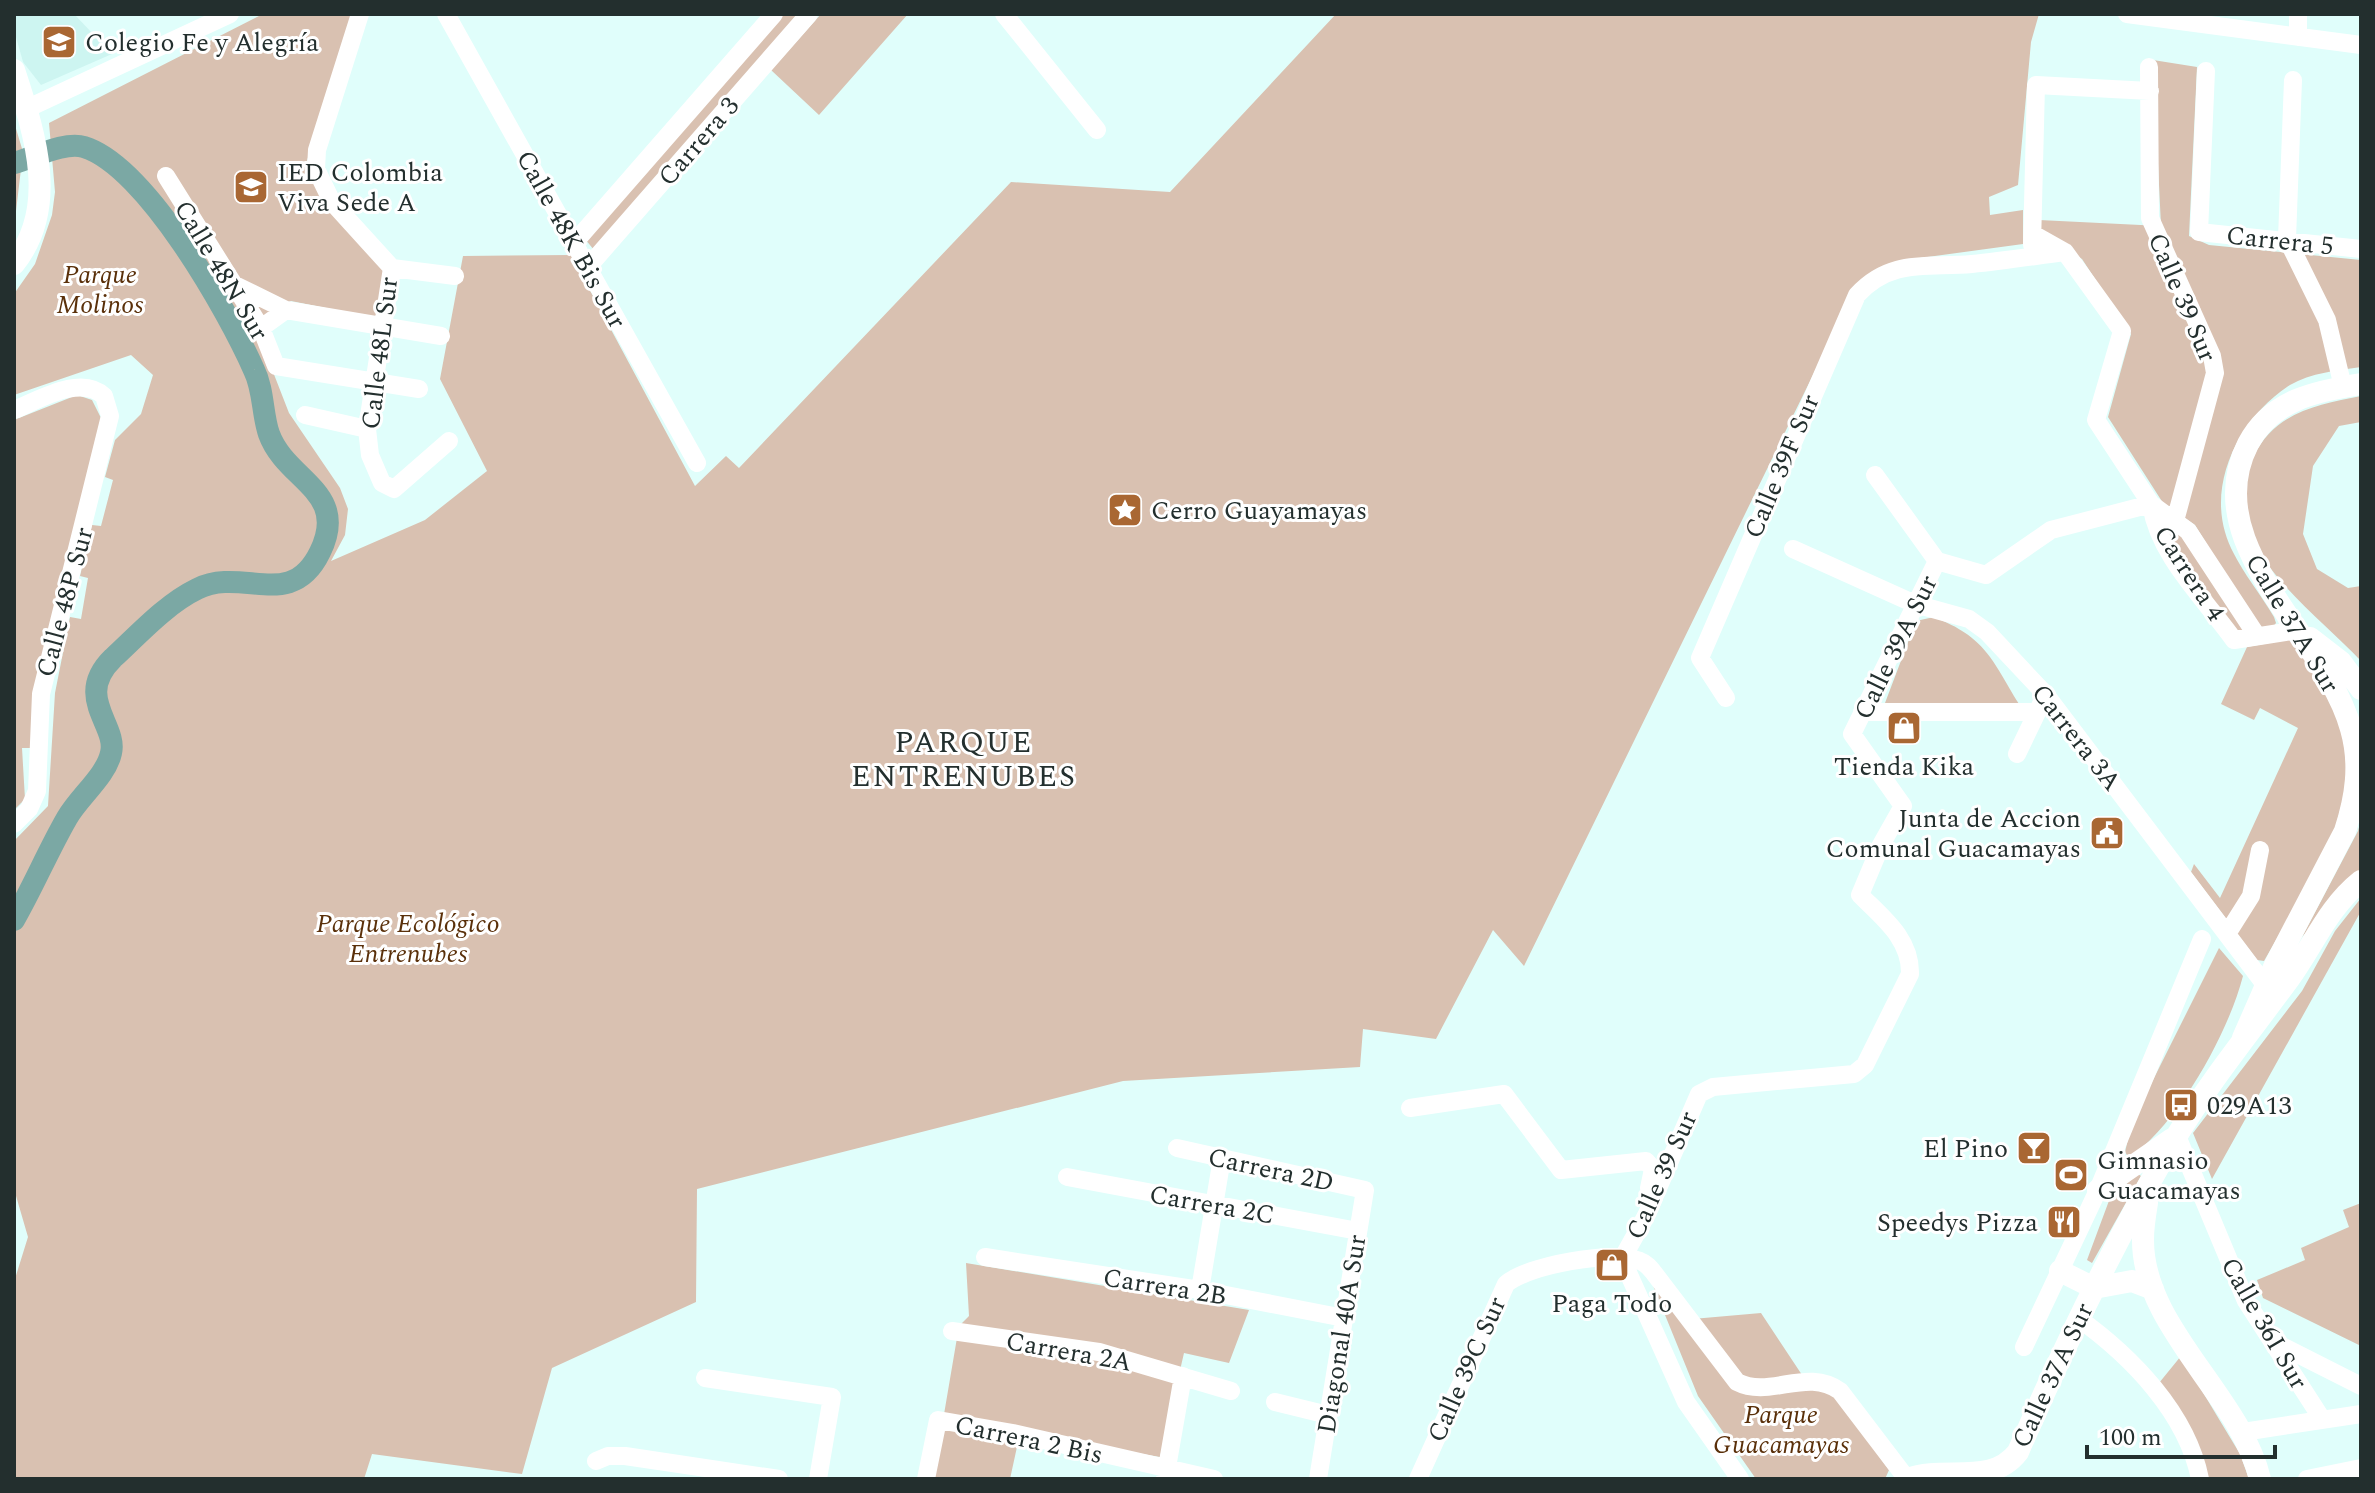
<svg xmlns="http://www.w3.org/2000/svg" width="2375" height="1493" viewBox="0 0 2375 1493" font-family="Spectral,serif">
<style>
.built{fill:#cdf5f1}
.green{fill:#d9c1b1}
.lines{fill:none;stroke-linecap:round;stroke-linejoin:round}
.river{stroke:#7ba8a4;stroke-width:22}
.minor{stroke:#fff;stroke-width:18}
.major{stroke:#fff;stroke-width:22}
.labels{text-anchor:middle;stroke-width:6;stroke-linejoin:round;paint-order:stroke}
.poi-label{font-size:26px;fill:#232f2e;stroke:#fff;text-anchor:start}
.street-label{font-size:26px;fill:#232f2e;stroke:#fff}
.park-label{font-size:26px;font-style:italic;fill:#5a300a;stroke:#fff}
.quarter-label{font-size:30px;letter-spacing:2px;fill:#232f2e;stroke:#fff}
</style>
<rect width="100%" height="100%" fill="#e0fefb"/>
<path class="built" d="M14,14H74L112,54L41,85L23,62L14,30Z"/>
<path class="green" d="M263,14H353L305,167L384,272L376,318L291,301L254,323L289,413L340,488L348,509L345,535L331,561L425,520L487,471L440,379L463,256L571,255L695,486L726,456L739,468L1011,182L1170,192L1336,14H2039L2031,42L2018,185L1989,197L1990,215L2023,210V244L1898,261L1856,287L1524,966L1493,930L1436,1039L1363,1029L1360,1067L1123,1081L697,1189L696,1302L552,1368L522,1474L372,1454L364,1479H14V1282L28,1237L14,1189V841L48,806L55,693L70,617L81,619L88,578L80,576L92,525L101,526L113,480L105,477L115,440L141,414L153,375L131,355L14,395V294L35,264L52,215L55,192L49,123Z
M783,14H799L594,250L585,239Z
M821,14H908L819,115L771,70Z
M2153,60L2197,67L2189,236L2209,245L2361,260V367C2339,370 2310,373 2290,385C2243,415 2209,477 2225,532C2233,561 2259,591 2274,617L2276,623L2273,627L2258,628L2195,525L2163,503L2108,417L2131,334L2082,259L2039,231V220L2161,226Z
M14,122L23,152L14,228Z
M77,395L92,400L101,418L32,748H22L25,799L14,810V420Z
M2361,396V422L2339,426L2313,466L2303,534L2317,569L2348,588L2361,586V661C2309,605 2212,544 2254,456C2274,413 2318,404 2361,396Z
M2159,516L2184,536L2249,634L2234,632L2173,551Z
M1934,617C1986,638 1991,658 2019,704L1885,703L1916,621Z
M2293,639L2342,722L2349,777L2331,844L2264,961L2257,960L2191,872L2194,864L2220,898L2298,728L2260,708L2254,720L2221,704L2247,647Z
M2361,819V872L2302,937L2358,831Z
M2361,898V911L2212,1179L2193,1133L2302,991L2335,931Z
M2219,948L2243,976C2228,1034 2178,1124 2129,1158L2125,1152L2132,1122Z
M2138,1174L2141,1176L2092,1263L2087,1260L2110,1198Z
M2361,1203V1346L2263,1298L2257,1280L2305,1260L2301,1248L2349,1227L2343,1210Z
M966,1263L1249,1310L1229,1363L1184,1353L1160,1457L1020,1433L1010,1479H933L959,1326L969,1316Z
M1652,1283L1681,1320L1761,1313L1810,1387L1830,1388L1889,1470L1885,1479H1756L1698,1396Z
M2181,1356L2240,1454L2249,1479H2205L2159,1383Z"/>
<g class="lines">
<path class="river" d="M14,163C33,158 65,141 84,147C146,166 228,311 254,370C264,390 262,414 269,434C286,481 350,491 320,552C291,612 243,566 197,589C166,604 138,635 113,658C73,697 118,725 111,753C106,776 79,797 67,818C48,851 33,887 14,920"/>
<path class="minor" d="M360,14L317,150L316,169L332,202L392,268L367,429L370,455L382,483L394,489L449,441
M446,14L697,463
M1004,14L1097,130
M2127,14L2361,45
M2298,14V37
M2149,67L2150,218L2212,356L2215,373L2175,521
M2206,71L2199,232L2361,249
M2293,80L2287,239L2327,320L2343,387
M26,109L230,14
M166,176L261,328L276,366L419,389
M2033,234L2065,252L2122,331L2096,420L2151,504L2188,531L2257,636
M574,243L774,14
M2032,245L2036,85L2150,91
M588,267L809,14
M392,268L455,276
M235,285L286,310
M261,328L286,310L441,336
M14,410C39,400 81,374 104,396L110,416L41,694L37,791L29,809L14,824
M305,415L367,429
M1875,475L1937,561
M1793,549L1915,604L1969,619L1987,632L2046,695L2266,986
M1937,561L1986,575L2051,530L2151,504C2158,555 2205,599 2234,640L2299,630
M1726,698L1700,658L1857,295C1891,258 1927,268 1972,264C2003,261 2034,256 2065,252
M1862,712H2036
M2017,754L2042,702
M2227,934L2251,896L2260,850
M1410,1108L1504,1094L1561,1170L1646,1161L1653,1169L1649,1188
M2177,1136L2246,1301L2322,1419
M1177,1148L1365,1190L1318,1479
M1067,1177L1358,1231
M985,1257L1200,1290L1344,1318
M1622,1259L1646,1216L1699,1094L1713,1087L1854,1074L1865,1065L1910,974C1911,939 1883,918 1860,895L1881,845L1903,806L1852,734L1937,561
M1622,1259L1686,1402L1740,1479
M1200,1290L1222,1158
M2078,1318C2131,1356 2187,1413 2200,1479
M952,1331L1099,1352L1231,1391
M2274,1342L2361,1386
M2024,1347L2098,1190L2202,939
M705,1378L832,1397L818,1479
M1275,1402L1328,1415
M2243,1432L2361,1414
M596,1461L608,1456H625L779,1479
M926,1479L938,1420L1013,1433L1214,1479
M1165,1479L1183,1376
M1418,1479L1506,1284C1528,1265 1612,1250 1640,1261C1646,1263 1650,1268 1654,1273L1737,1382C1770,1399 1807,1367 1840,1391L1907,1479
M2307,1479L2361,1468"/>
<path class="major" d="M14,70C34,132 60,206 14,264
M2310,638L2341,662L2361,689
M2243,1038L2275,965L2345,831C2356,797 2361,764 2351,729C2326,636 2196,546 2248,444C2271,400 2316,391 2361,384
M2098,1190L2172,1139
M2147,1203C2145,1215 2143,1227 2143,1239C2142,1327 2240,1395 2260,1479
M2060,1271L2094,1288L2132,1281L2153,1289
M1908,1479C1945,1465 1991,1487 2018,1452C2065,1344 2116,1238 2176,1137C2210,1081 2251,1031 2289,979C2313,946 2328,907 2361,881"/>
</g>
<defs>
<g id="school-square" transform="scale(1.8)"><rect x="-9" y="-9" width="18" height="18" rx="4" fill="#a96733" stroke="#fff"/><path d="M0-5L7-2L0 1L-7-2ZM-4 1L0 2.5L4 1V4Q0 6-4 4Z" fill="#fff"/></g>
<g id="sight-square" transform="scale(1.8)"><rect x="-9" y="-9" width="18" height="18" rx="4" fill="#a96733" stroke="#fff"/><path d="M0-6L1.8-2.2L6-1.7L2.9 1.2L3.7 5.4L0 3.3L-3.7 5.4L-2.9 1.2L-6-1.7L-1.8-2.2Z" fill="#fff"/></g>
<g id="shop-square" transform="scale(1.8)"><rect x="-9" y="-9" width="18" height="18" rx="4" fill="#a96733" stroke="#fff"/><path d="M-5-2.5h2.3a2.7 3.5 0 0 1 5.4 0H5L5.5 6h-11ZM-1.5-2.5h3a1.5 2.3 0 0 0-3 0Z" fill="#fff"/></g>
<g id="civic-square" transform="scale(1.8)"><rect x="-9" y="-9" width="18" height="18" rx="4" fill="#a96733" stroke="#fff"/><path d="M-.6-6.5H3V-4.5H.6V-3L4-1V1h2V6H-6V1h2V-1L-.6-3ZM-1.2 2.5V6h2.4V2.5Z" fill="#fff"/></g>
<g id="bus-square" transform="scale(1.8)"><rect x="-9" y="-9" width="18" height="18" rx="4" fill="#a96733" stroke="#fff"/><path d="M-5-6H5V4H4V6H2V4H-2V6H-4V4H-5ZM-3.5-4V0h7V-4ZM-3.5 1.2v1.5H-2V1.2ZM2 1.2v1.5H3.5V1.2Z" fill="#fff"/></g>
<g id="bar-square" transform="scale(1.8)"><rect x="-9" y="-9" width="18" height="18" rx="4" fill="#a96733" stroke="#fff"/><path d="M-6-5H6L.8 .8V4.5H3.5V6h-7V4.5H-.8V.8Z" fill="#fff"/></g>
<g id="stadium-square" transform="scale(1.8)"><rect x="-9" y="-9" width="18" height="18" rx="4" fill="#a96733" stroke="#fff"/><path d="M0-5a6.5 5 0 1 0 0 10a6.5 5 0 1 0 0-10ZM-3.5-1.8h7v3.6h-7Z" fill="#fff"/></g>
<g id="restaurant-square" transform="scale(1.8)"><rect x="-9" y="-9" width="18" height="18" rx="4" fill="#a96733" stroke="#fff"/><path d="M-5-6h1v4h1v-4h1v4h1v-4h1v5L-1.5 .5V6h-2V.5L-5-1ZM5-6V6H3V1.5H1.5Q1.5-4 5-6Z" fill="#fff"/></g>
</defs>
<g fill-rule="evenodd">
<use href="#school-square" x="59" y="42"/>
<use href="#school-square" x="251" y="187"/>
<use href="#sight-square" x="1125" y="510"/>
<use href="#shop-square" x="1904" y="728"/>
<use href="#civic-square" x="2107" y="833"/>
<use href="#bus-square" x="2181" y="1105"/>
<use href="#bar-square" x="2034" y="1148"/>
<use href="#stadium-square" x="2071" y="1175"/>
<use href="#restaurant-square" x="2064" y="1222"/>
<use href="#shop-square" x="1612" y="1265"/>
</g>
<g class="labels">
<g class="poi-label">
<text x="85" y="51">Colegio Fe y Alegría</text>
<text x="277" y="181">IED Colombia<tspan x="277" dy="30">Viva Sede A</tspan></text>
<text x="1151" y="519">Cerro Guayamayas</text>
<text x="1904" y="775" text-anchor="middle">Tienda Kika</text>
<text x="2081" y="827" text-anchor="end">Junta de Accion<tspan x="2081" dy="30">Comunal Guacamayas</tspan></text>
<text x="2207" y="1114">029A13</text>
<text x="2008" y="1157" text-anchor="end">El Pino</text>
<text x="2097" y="1169">Gimnasio<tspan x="2097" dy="30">Guacamayas</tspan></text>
<text x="2038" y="1231" text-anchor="end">Speedys Pizza</text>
<text x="1612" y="1312" text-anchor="middle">Paga Todo</text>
</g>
<g class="street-label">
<text transform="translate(698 141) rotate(-49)" y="9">Carrera 3</text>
<text transform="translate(572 239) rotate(61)" y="9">Calle 48K Bis Sur</text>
<text transform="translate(2280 240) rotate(6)" y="9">Carrera 5</text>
<text transform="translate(222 270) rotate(59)" y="9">Calle 48N Sur</text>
<text transform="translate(2183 297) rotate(67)" y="9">Calle 39 Sur</text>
<text transform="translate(379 353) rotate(-83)" y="9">Calle 48L Sur</text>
<text transform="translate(1781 466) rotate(-67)" y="9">Calle 39F Sur</text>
<text transform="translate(2190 573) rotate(57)" y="9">Carrera 4</text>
<text transform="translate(64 602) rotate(-75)" y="9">Calle 48P Sur</text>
<text transform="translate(2293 623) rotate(59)" y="9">Calle 37A Sur</text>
<text transform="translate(1895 647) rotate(-64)" y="9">Calle 39A Sur</text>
<text transform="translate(2077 737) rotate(52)" y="9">Carrera 3A</text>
<text transform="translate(1271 1169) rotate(12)" y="9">Carrera 2D</text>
<text transform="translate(1661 1175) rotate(-66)" y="9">Calle 39 Sur</text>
<text transform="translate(1212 1204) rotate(10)" y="9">Carrera 2C</text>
<text transform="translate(1165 1286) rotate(9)" y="9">Carrera 2B</text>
<text transform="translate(2265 1323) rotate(60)" y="9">Calle 36I Sur</text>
<text transform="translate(1341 1334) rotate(-81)" y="9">Diagonal 40A Sur</text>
<text transform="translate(1069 1351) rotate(10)" y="9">Carrera 2A</text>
<text transform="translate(1466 1369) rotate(-66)" y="9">Calle 39C Sur</text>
<text transform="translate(2052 1375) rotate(-65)" y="9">Calle 37A Sur</text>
<text transform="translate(1029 1439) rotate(12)" y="9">Carrera 2 Bis</text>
</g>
<g class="park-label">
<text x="100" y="283">Parque<tspan x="100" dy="30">Molinos</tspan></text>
<text x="408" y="932">Parque Ecológico<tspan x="408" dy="30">Entrenubes</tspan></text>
<text x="1781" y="1423">Parque<tspan x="1781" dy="30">Guacamayas</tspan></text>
</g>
<g class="quarter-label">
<text x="964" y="752">PARQUE<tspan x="964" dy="34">ENTRENUBES</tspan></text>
</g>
</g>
<rect width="2375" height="1493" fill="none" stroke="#232f2e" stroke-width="32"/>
<path d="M2087 1445v12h188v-12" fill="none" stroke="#232f2e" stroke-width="4"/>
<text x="2099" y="1445" font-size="24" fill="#232f2e" stroke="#ffffff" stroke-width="6" paint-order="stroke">100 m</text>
</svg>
